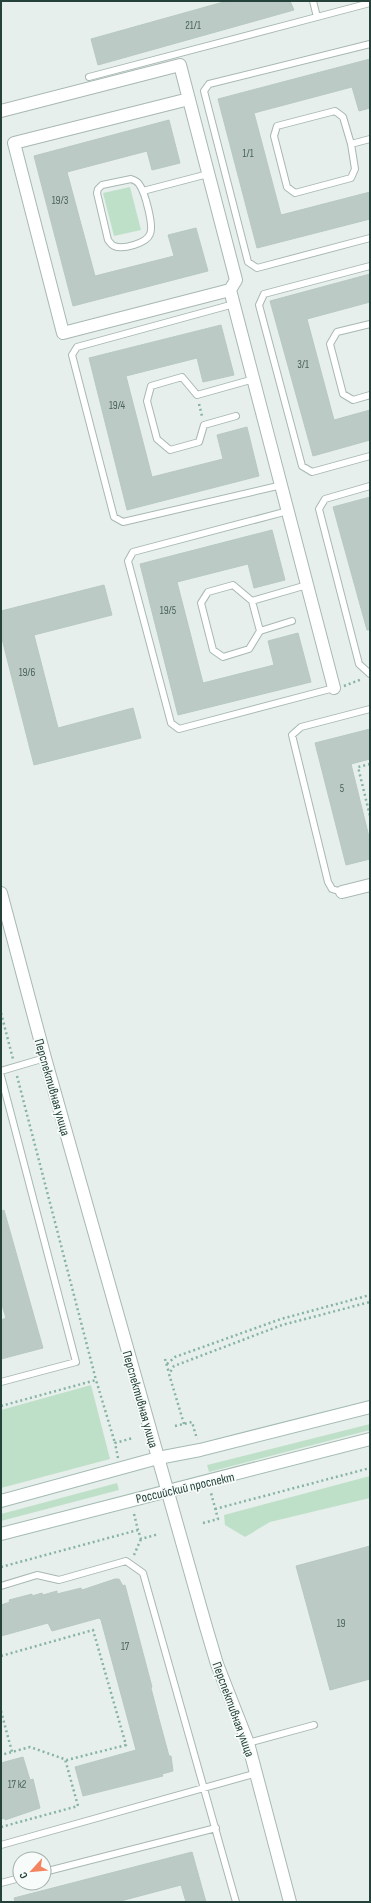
<svg xmlns="http://www.w3.org/2000/svg" width="371" height="1903" viewBox="0 0 371 1903" font-family="'Sofia Sans Condensed',sans-serif">
<style>
.green{fill:#bfe0c8}
.building{fill:#bbcac4;stroke:#b8c9c2}
.lines{fill:none;stroke-linecap:round;stroke-linejoin:round}
.lane-casing{stroke:#a8b8b2;stroke-width:8}
.street-casing{stroke:#a8b8b2;stroke-width:14}
.secondary-casing{stroke:#a4bbb3;stroke-width:14}
.path{stroke:#86b3a5;stroke-width:2.5;stroke-dasharray:2 3;stroke-linecap:butt}
.lane{stroke:#fff;stroke-width:6}
.street{stroke:#fff;stroke-width:12}
.secondary{stroke:#fff;stroke-width:12}
.labels{text-anchor:middle;stroke-width:3.5;stroke-linejoin:round;paint-order:stroke}
.number-label{font-size:11px;fill:#4a645c}
.street-label{font-size:13px;fill:#24423a;stroke:#f7fbf9}
</style>
<rect width="100%" height="100%" fill="#e6efeb"/>
<path class="green" d="M130,187L141,230L114,236L103,193Z
M91,1385L110,1459L1,1488V1410Z
M370,1424V1430L209,1472L207,1465Z
M370,1476V1498L270,1522L245,1537L225,1525L224,1515Z
M117,1483L119,1490L1,1521V1514Z"/>
<path class="building" d="M227,1H290L294,10L98,65L91,39Z
M370,59V108L359,111L352,87L254,113L281,215L370,192V219L257,248L218,99Z
M169,120L180,163L152,170L147,151L67,172L95,276L174,256L168,235L196,228L208,271L73,306L34,156Z
M370,274V302L307,319L334,420L370,410V440L313,456L270,301Z
M221,325L234,375L203,382L197,358L126,376L152,477L223,459L217,435L247,427L259,476L127,510L89,358Z
M370,497V630H367L333,507Z
M272,530L285,580L254,588L248,564L177,582L203,683L274,665L268,641L298,633L311,682L178,715L140,564Z
M104,585L112,615L34,635L58,728L133,708L141,738L34,765L1,635V611Z
M370,729V759L351,764L370,841V859L346,865L315,743Z
M4,1210L43,1348L1,1359V1320L6,1318L1,1302V1211Z
M370,1546V1679L330,1690L296,1566Z
M115,1579H119L123,1586L125,1585L152,1687L151,1688L159,1719L169,1756H171L173,1771L162,1774L163,1776L83,1796L75,1767L136,1750L101,1620L99,1618L52,1631L48,1623L1,1636V1605L10,1602L9,1600L32,1594V1596L42,1593L43,1595L57,1591V1594L81,1588L82,1590Z
M23,1757L30,1780L33,1779L40,1808L5,1820V1818L1,1819V1763Z
M192,1852L206,1902H186L181,1885L117,1902H15L14,1898Z"/>
<g class="lines">
<g class="lane-casing">
<path id="lane" d="M313,1L317,17L370,3
M370,44L209,84L204,91L248,262L257,268L370,238
M89,77L317,17
M335,111L343,117L351,144L355,169L351,178L295,193L287,187L274,136L277,126Z
M351,144L370,139
M131,179C134,180 137,181 139,184C145,192 154,226 150,234C147,243 123,250 114,246C111,245 110,242 108,240L97,193L98,189L102,185Z
M143,191L208,174
M370,266L264,294L259,305L302,466L312,472L370,456
M234,304L77,347L72,355L114,517L123,522L282,485
M370,324L337,332L330,344L343,394L353,400L370,395
M236,416L204,425L199,442L170,450L157,439L147,401L151,386L182,377L197,395L254,379
M370,486L325,499L319,509L359,664L370,674
M288,511L133,552L128,561L171,723L179,729L334,688
M252,601L260,631
M292,621L260,631L249,649L223,657L213,650L201,603L208,592L233,585L252,601L307,585
M342,892L332,889L328,882L292,735L301,727L370,709
M1,1071L45,1058
M1,1076L76,1362L1,1382
M1,1586L37,1575L59,1580L126,1561L143,1573L236,1902
M248,1743L314,1725
M1,1845L257,1773
M44,1872L216,1828
M1,1883L20,1878"/>
</g>
<g class="street-casing">
<path id="street" d="M1,111L180,65L236,280L230,290L63,333L14,143L189,99
M230,290L334,688
M342,892L370,885
M1,893L45,1058L206,1627L217,1664L248,1743L290,1902"/>
</g>
<g class="secondary-casing">
<path id="secondary" d="M1,1501L158,1458L200,1450L370,1407
M1,1534L370,1439"/>
</g>
<path class="path" d="M199,404L202,416
M344,686L362,679
M370,764L358,767L370,816
M1,1013L13,1059
M17,1076L96,1380
M165,1359L169,1373
M167,1364L175,1357L281,1319L370,1295
M1,1406L96,1380L115,1443
M184,1424L169,1374L174,1366L282,1325L370,1302
M175,1426L192,1422L197,1439
M118,1458L115,1443L133,1438
M215,1509L370,1468
M134,1514L138,1530
M203,1523L218,1519L211,1493
M134,1555L141,1539
M1,1567L138,1530L141,1539L159,1534
M1,1656L93,1630L126,1745L67,1760L30,1747L1,1755
M1,1711L12,1752
M1,1827L78,1806L65,1759"/>
<use href="#lane" class="lane"/>
<use href="#street" class="street"/>
<use href="#secondary" class="secondary"/>
</g>
<g class="labels">
<g class="number-label">
<text x="193" y="29">21/1</text>
<text x="248" y="157">1/1</text>
<text x="60" y="204">19/3</text>
<text x="303" y="368">3/1</text>
<text x="117" y="409">19/4</text>
<text x="168" y="614">19/5</text>
<text x="27" y="676">19/6</text>
<text x="342" y="792">5</text>
<text x="341" y="1627">19</text>
<text x="125" y="1650">17</text>
<text x="17" y="1788">17 к2</text>
</g>
<g class="street-label">
<text transform="translate(53 1087) rotate(74)" y="5">Перспективная улица</text>
<text transform="translate(141 1399) rotate(74)" y="5">Перспективная улица</text>
<text transform="translate(185 1487) rotate(-13)" y="5">Российский проспект</text>
<text transform="translate(234 1709) rotate(70)" y="5">Перспективная улица</text>
</g>
</g>
<rect width="371" height="1903" fill="none" stroke="#24423a" stroke-width="4"/>
<g transform="translate(32 1871) rotate(243)"><circle r="19" fill="#f7fbf9" stroke="#a3b1ad"/>
<path d="M0-3L7 15L0 10L-7 15Z" fill="#f4845f"/>
<text y="-6" font-size="11" font-weight="bold" text-anchor="middle" fill="#24423a">С</text>
</g>
</svg>
